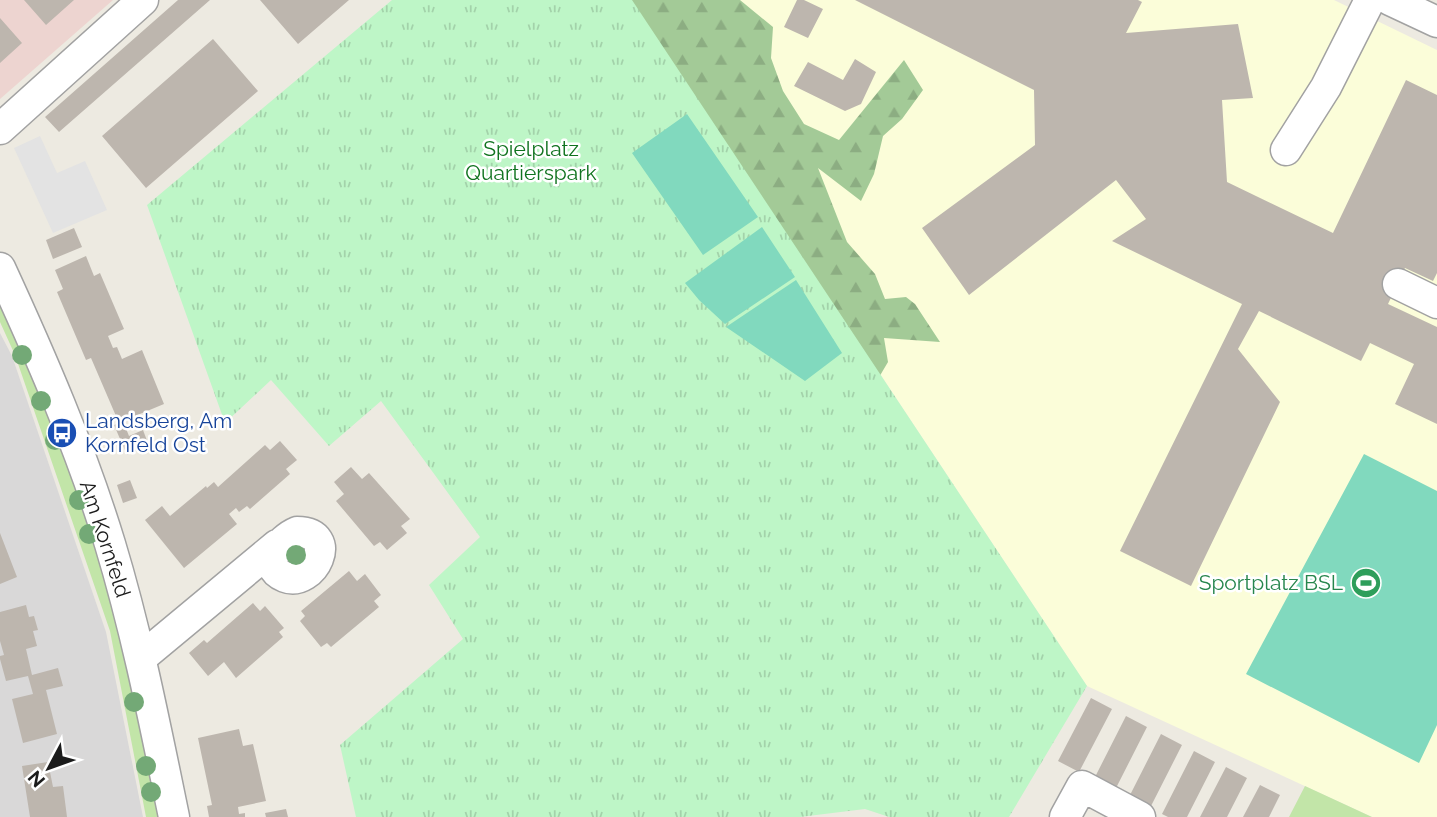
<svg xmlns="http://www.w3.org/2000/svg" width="1437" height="817" viewBox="0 0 1437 817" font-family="Raleway,sans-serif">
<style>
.residential{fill:#d9d8d8}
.commercial{fill:#edd4d0}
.education{fill:#fbfdd9}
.grass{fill:#c2e5a8}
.forest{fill:url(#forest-firs)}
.park{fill:url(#park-tufts)}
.pitch{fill:#81d9be}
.parking{fill:#e3e3e3}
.building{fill:#bdb6ae}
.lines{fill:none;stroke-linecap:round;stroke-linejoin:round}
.minor-casing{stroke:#a2a2a2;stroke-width:33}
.minor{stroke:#fff;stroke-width:30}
.tree{fill:#73a976}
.labels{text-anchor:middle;stroke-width:5;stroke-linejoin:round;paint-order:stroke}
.park-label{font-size:21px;fill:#10731f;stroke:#fff}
.transit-label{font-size:21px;fill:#164399;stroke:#fff;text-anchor:start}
.street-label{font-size:21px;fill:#1b1b1b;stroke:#fff}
.leisure-label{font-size:21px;fill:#27864d;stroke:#fff;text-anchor:end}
</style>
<defs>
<pattern id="forest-firs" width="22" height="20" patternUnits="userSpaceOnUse" patternTransform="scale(1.75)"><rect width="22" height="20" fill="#a3ca97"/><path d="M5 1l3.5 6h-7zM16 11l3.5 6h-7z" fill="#8cad82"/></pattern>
<pattern id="park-tufts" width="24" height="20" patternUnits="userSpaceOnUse" patternTransform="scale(1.75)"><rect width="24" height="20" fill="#bef6c7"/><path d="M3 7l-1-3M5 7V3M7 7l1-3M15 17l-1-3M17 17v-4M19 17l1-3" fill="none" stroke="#a3d2aa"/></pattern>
</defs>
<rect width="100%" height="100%" fill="#edeae1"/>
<path class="residential" d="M0,333L12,356L106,632L143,817H0Z"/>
<path class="commercial" d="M0,0H113L0,99Z"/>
<path class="education" d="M632,0H1334L1437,50V817H1372L1087,686Z"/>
<path class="grass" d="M0,299L19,337L100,545L162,817H146L110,631L15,355L0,322Z
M1305,786L1372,817H1289Z"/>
<path class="forest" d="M603,0H740L773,27L771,58L783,91L804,124L839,140L904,60L923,90L902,119L883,136L874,174L861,201L818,168L847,242L875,274L885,299L906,297L915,304L940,342L884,338L888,362L875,384Z"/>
<path class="park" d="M392,0H632L1087,686L1009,817H889L865,809L800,817H356L340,745L463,639L429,585L480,537L381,401L329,446L271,380L225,423L147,205Z"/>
<path class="pitch" d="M687,114L758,217L703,255L632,153Z
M762,227L795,277L725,324L699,300L685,283Z
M796,280L842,353L805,381L726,327Z
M1364,454L1437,491V725L1419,763L1246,674Z"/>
<path class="parking" d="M40,136L57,173L85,161L107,210L53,233L14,148Z"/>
<path class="building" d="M24,0H74L46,25Z
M178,0H210L59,132L45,117Z
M260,0H349L298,44Z
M797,0H804L823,9L808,38L784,27Z
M855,0H1138L1142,2L1126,33L1238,24L1253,98L1222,100L1227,182L1333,233L1406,80L1437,95V273L1433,281L1405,268L1388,304L1437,327V424L1395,404L1414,364L1370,343L1361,361L1259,311L1238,349L1280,402L1191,586L1120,551L1242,304L1112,241L1146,219L1116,180L969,295L922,228L1035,145L1034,90Z
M0,18L22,43L0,63Z
M213,39L258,91L146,188L102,136Z
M855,59L876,72L861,104L845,111L794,86L808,62L843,80Z
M74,228L82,247L53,259L46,240Z
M86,256L94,276L100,273L124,329L108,336L113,348L117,347L122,359L142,350L164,404L123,421L129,436L143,430L149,446L127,455L114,425L119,423L91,358L86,360L57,292L63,289L55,270Z
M280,441L297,460L286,469L290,474L250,509L247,506L239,512L236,508L229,514L237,524L184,568L145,520L162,506L170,516L206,486L207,488L214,482L218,487L265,445L270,450Z
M351,467L362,479L369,473L410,519L401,526L407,533L387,550L380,542L374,546L336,501L344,494L334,482Z
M130,480L137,498L123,503L117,485Z
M0,533L17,577L0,584Z
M349,571L357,581L365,574L381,595L374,601L379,607L331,647L327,643L321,647L300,621L305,616L301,611Z
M253,603L260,611L265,606L284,628L279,632L283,637L236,678L224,662L208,676L189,653L204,640L207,643Z
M26,605L29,617L34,616L38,630L33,631L37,646L26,649L32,675L58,668L63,686L46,690L57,734L23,743L12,699L33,694L28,676L6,681L0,659V656L4,655L0,641V612Z
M1091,698L1112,709L1079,772L1058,761Z
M1126,716L1147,727L1115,790L1094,779Z
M239,729L243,746L253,744L266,801L238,807L239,814L245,813V817H209L207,806L212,805L198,738Z
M1161,734L1182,745L1150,808L1129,797Z
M1194,751L1215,762L1187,817H1168L1162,814Z
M48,762L53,787L63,786L67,817H30L22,766Z
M1226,767L1247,778L1227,817H1200Z
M1260,785L1280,795L1269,817H1243Z
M286,809L288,817H266L265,813Z"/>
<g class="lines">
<g class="minor-casing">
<path id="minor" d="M1390,0L1437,22
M0,129L143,0
M1286,150L1326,87L1370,0
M0,268C41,357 81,449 110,544C137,633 155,725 174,817
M1398,284L1437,303
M297,532C341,532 313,588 285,577C258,566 280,539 297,532Z
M141,658L277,545
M1065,817L1082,786L1140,817"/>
</g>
<use href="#minor" class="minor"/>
</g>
<g class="tree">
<circle cx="22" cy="355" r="10"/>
<circle cx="41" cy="401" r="10"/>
<circle cx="55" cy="440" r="10"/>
<circle cx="79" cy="500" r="10"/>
<circle cx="89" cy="534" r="10"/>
<circle cx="296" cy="555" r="10"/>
<circle cx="134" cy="702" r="10"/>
<circle cx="146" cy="766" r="10"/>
<circle cx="151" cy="792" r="10"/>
</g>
<defs>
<g id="bus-disc" transform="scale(1.575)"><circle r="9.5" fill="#1a4fb4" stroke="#fff"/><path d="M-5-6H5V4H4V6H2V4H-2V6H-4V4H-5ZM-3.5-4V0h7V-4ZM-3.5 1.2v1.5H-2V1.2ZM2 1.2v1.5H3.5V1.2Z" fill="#fff"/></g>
<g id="stadium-disc" transform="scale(1.575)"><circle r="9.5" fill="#2e9e5b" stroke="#fff"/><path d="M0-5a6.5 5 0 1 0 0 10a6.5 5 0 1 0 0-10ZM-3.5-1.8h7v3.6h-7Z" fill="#fff"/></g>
</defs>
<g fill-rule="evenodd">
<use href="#bus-disc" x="62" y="433"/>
<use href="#stadium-disc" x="1366" y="583"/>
</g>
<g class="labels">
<g class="park-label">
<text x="531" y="156">Spielplatz<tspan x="531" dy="24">Quartierspark</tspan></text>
</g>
<g class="transit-label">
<text x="85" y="428">Landsberg, Am<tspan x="85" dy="24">Kornfeld Ost</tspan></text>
</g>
<g class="street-label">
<text transform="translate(105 539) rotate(72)" y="7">Am Kornfeld</text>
</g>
<g class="leisure-label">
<text x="1343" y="590">Sportplatz BSL</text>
</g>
</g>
<g transform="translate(49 768) rotate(229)" stroke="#ffffff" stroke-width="5" paint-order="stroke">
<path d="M0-5L12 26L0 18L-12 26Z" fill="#1b1b1b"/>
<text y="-10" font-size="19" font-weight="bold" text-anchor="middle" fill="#1b1b1b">N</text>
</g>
</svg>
